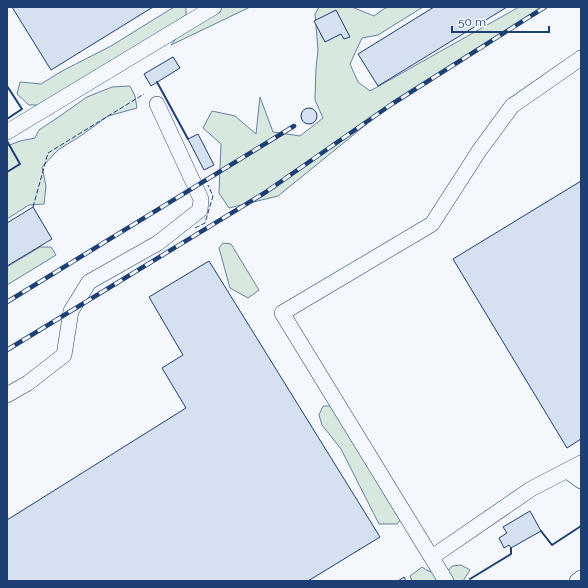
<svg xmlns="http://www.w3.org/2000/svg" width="588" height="588" viewBox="0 0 588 588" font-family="Raleway,sans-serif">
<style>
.green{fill:#d7e8df;stroke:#687fa3}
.building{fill:#d5e0f0;stroke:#1d3f73}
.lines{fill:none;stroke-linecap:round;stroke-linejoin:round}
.minor-casing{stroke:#1d3f73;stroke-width:16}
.minor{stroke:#f4f7fb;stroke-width:15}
.rail-casing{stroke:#1d3f73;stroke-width:4.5}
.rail{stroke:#f4f7fb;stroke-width:3;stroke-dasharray:9;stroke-linecap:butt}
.fence{stroke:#1d3f73;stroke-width:1;stroke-dasharray:5 2;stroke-linecap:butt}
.wall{stroke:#1d3f73;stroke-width:2}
</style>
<rect width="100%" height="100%" fill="#f4f7fb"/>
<path class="green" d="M174,7H186V15L45,105H29L17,94L20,82L41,84L62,71L111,46Z
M200,7H250L171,45Z
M319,7H352L374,16L385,8L391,7H423L378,35L362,38L350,64L358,82L370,91L519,7H545L389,106L278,196L229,208L219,193L221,144L203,128L212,111L235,116L256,134L260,97L273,132L300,136L323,118L315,100L316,68L318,50L315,14Z
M112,87L130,86L135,96L137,108L108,116L82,135L58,150L42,167L46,186L44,204L29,205L7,219V146L20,141L35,138L39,130L60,116L87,97Z
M223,243L231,244L259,290L248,298L230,288L219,248Z
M40,247H51L56,255L7,285V267Z
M323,406H334L406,514L397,524H379L341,449L322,425L319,415Z
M461,565L470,570L463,581H412L410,576L422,567L428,571L446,573L452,566Z"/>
<path class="building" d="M12,7H153L51,70Z
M434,7H507L378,86L358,54Z
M336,10L350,37L344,39L341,34L325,42L314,21Z
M173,57L180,68L151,86L144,74Z
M301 116a8 8 0 1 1 16 0a8 8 0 1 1-16 0Z
M198,134L214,165L204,170L188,139Z
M581,181V439L567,448L453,259Z
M33,207L52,239L7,266V223Z
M209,261L380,537L308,581H7V520L186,408L162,368L183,355L149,297Z
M530,511L541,531L511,548L509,545L504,548L499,538L507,533L503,527Z
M404,577L406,581H398Z"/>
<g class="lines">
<g class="minor-casing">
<path id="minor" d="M7,132L214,7
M7,395L28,383L64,355L71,311L89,282L158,243L200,210L201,199L157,104
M567,471L581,481
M432,557L531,489L581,463
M446,581L282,313L432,224L479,151L512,106L581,58
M577,581L581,578"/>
</g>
<use href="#minor" class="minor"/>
<g class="rail-casing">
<path id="rail" d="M7,302L294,126
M7,350L266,192L392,104L545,7"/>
</g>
<use href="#rail" class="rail"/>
<path class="fence" d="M33,207L48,153L144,94
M195,228L205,223L213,196L208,185"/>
<path class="wall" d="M157,82L188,139
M7,86L22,109L7,119
M7,141L20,164L7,172
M541,531L552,545L581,526
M470,579L511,554V548"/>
</g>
<rect width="588" height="588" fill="none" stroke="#1d3f73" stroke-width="16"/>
<path d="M452 26v6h97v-6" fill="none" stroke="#1d3f73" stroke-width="2"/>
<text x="458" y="26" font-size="12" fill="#1d3f73" stroke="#f4f7fb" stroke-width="3" paint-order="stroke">50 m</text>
</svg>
